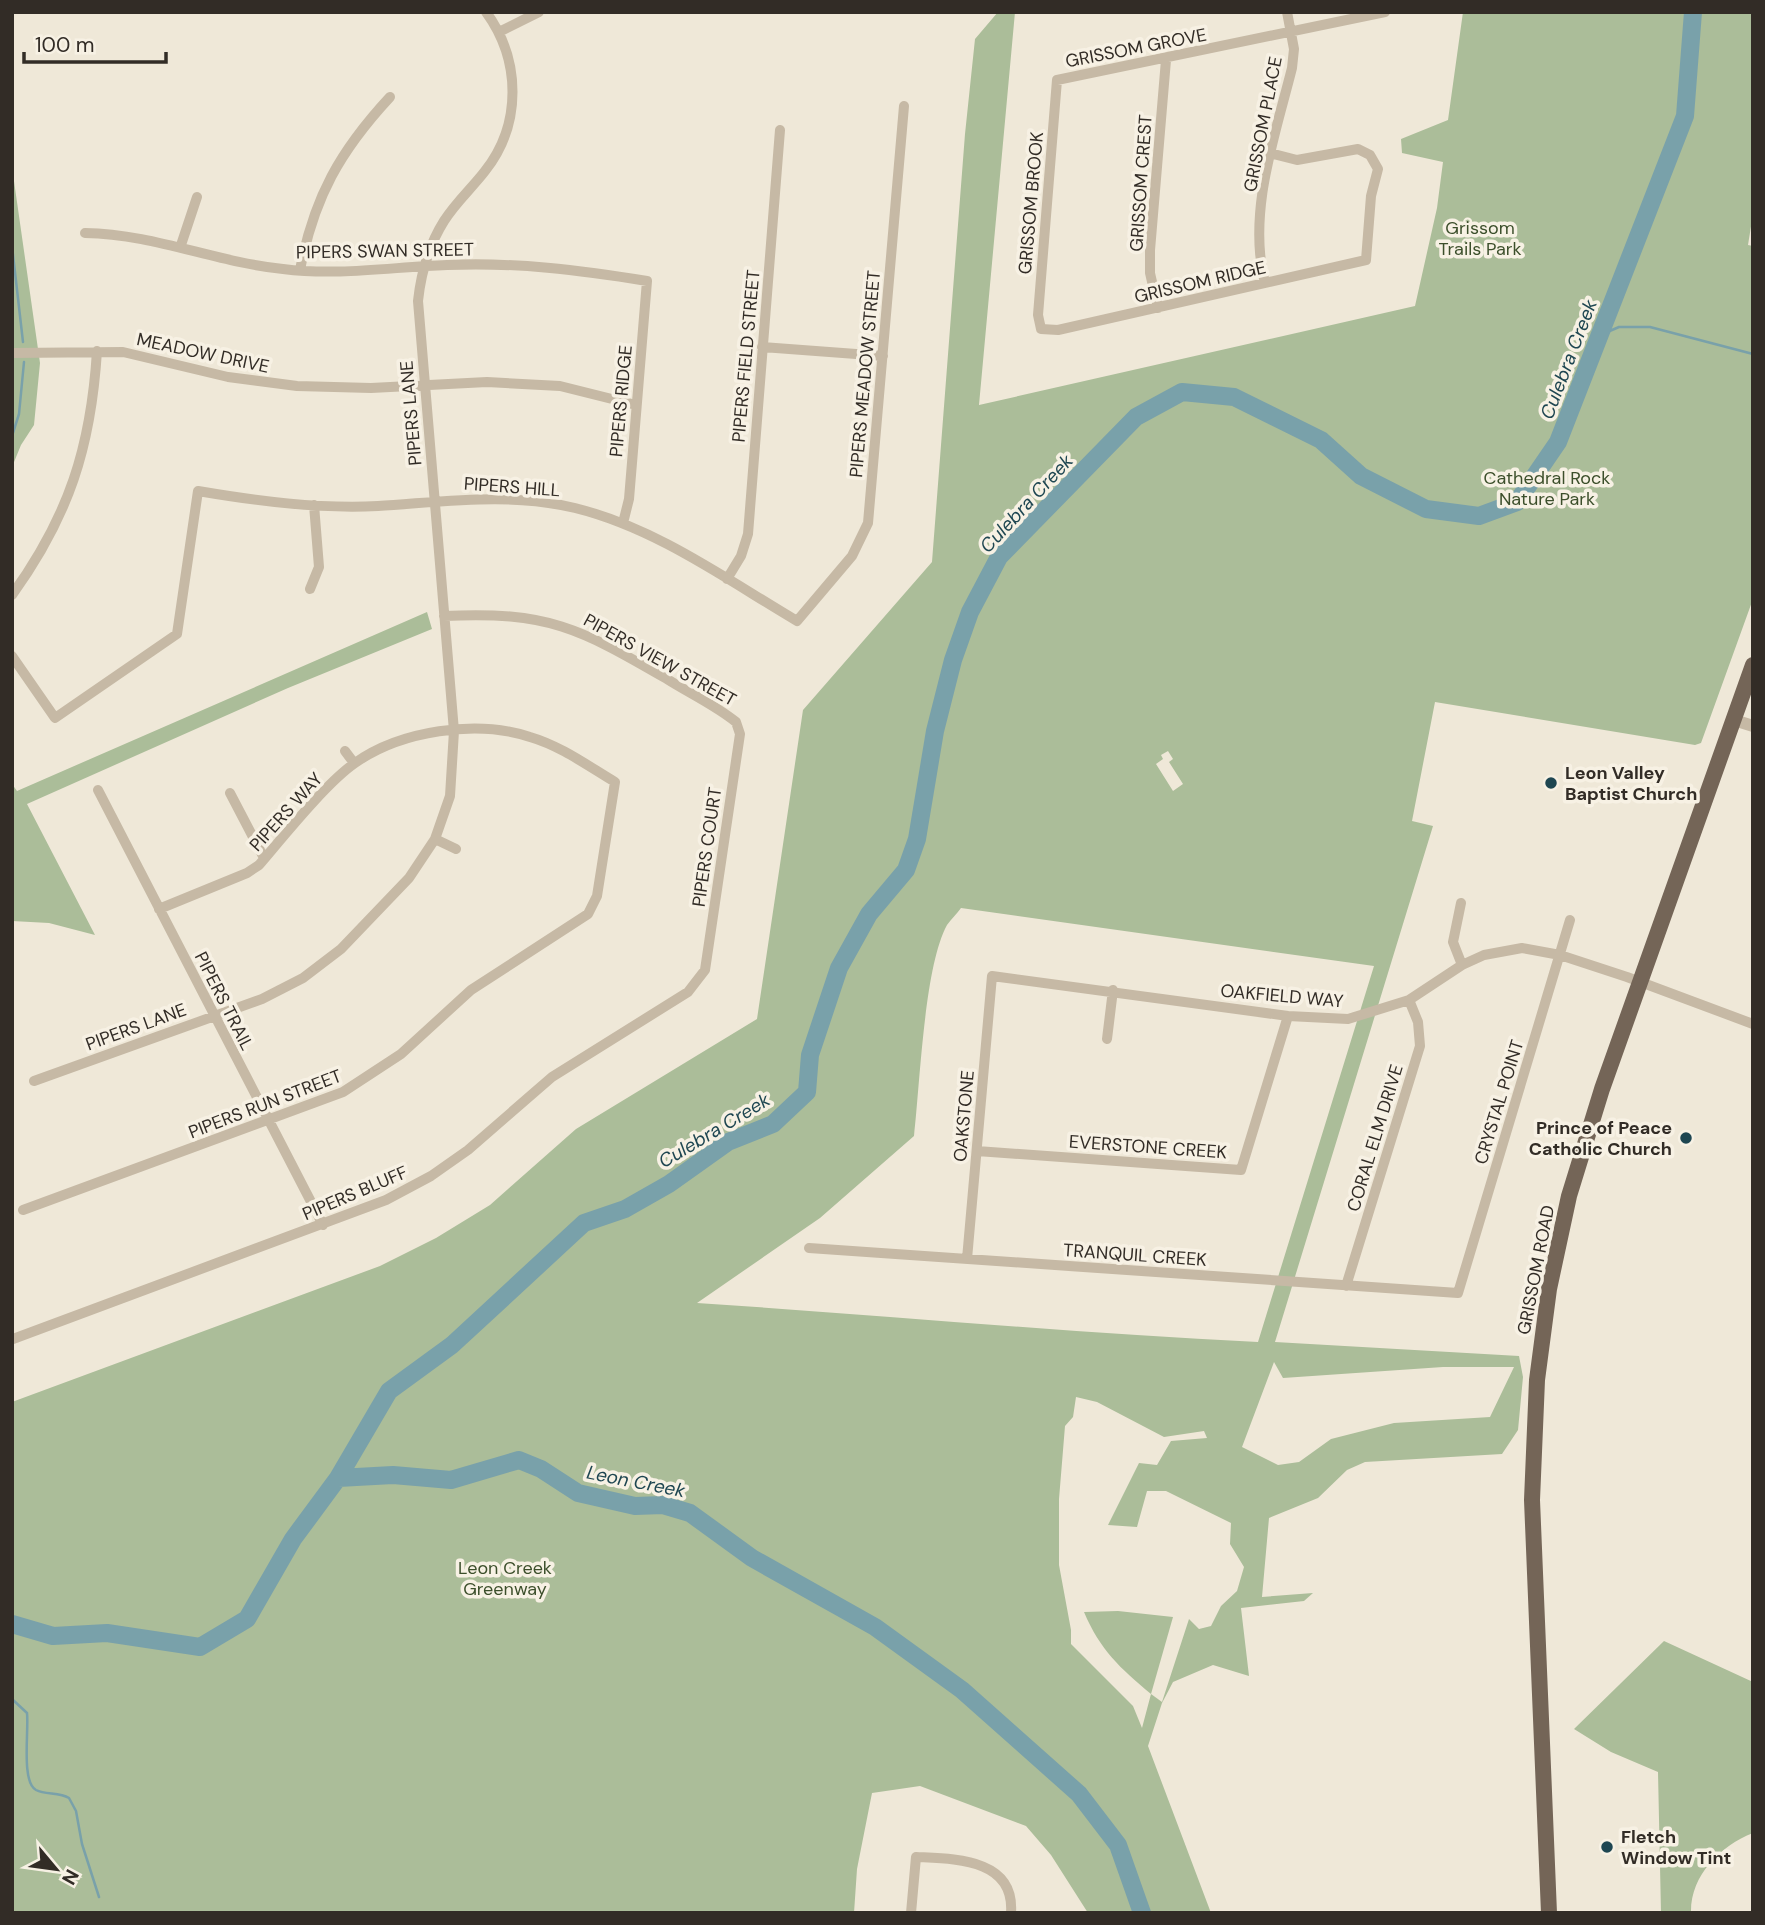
<svg xmlns="http://www.w3.org/2000/svg" width="1765" height="1925" viewBox="0 0 1765 1925" font-family="'DM Sans',sans-serif">
<style>
.green{fill:#abbd99;fill-rule:evenodd}
.lines{fill:none;stroke-linecap:round;stroke-linejoin:round}
.stream{stroke:#79a1aa;stroke-width:2.5}
.river{stroke:#79a1aa;stroke-width:18}
.minor{stroke:#c6b9a5;stroke-width:10}
.tertiary{stroke:#c6b9a5;stroke-width:12}
.primary{stroke:#746557;stroke-width:16}
.poi-dot{fill:#1e4651;stroke:#f7f1e4;stroke-width:2.5}
.labels{text-anchor:middle;stroke-width:7;stroke-linejoin:round;paint-order:stroke}
.street-label{font-size:18px;fill:#322c26;stroke:#f7f1e4}
.park-label{font-size:18px;fill:#3c4f2b;stroke:#f7f1e4}
.poi-label{font-size:18px;font-weight:bold;fill:#322c26;stroke:#f7f1e4;text-anchor:start}
.water-label{font-size:19px;font-style:italic;fill:#1e4651;stroke:#f7f1e4}
</style>
<rect width="100%" height="100%" fill="#efe8d8"/>
<path class="green" d="M998,12H1015L979,405L1415,306L1437,208L1443,162L1402,153L1401,139L1448,120L1463,12H1753V214L1748,245L1753,246V599L1701,743L1695,745L1435,702L1412,821L1433,826L1275,1342L1519,1356L1523,1377L1518,1430L1502,1454L1365,1462L1347,1470L1318,1498L1269,1518L1262,1597L1313,1593L1304,1601L1241,1608L1249,1676L1213,1665L1173,1682L1162,1703L1148,1746L1211,1913H1088L1051,1855L1026,1826L920,1786L872,1793L857,1869L854,1913H12V1402L380,1266L436,1238L490,1205L576,1129L757,1019L803,710L932,562L965,134L975,39ZM1168,751L1173,759L1169,762L1183,784L1173,791L1156,764L1163,759L1161,755ZM961,908L1374,966L1258,1342C1071,1333 884,1315 697,1303L820,1218L914,1136C920,1085 924,967 947,925C951,919 957,914 961,908ZM1274,1362L1283,1378L1443,1367H1514L1490,1417L1394,1423L1331,1439L1299,1462L1278,1465L1242,1447ZM1076,1397L1097,1402L1164,1437L1204,1431L1207,1438L1171,1441L1157,1465L1139,1463L1108,1525L1137,1527L1147,1491H1166L1231,1523L1230,1544L1244,1567L1237,1591L1221,1606L1211,1626L1199,1629L1189,1619L1162,1702L1151,1694L1173,1617L1118,1611L1084,1612C1100,1650 1120,1668 1151,1694L1142,1728L1133,1706L1071,1644V1630L1059,1565V1499L1065,1426L1073,1417Z
M12,167L40,363L34,425L21,445L12,467Z
M427,612L432,629L288,688L27,804L95,935L49,923L12,921V784L17,791Z
M1664,1641L1753,1682V1833C1720,1846 1690,1876 1691,1913H1661L1658,1772L1611,1752L1574,1729Z"/>
<g class="lines">
<path class="stream" d="M12,246L23,342
M1598,336L1619,327H1650L1753,354
M12,436L19,414L24,362
M12,1699L27,1713C29,1730 21,1782 36,1790C46,1795 59,1792 69,1798L76,1811L82,1844L99,1897"/>
<path class="river" d="M338,1478L393,1475L451,1480L519,1460L541,1469L578,1493L635,1506L663,1505L690,1513L752,1558L875,1627L962,1690L1079,1794L1118,1845L1142,1913
M12,1624L53,1636L107,1633L200,1647L247,1619L293,1539L338,1478L389,1391L452,1345L584,1223L625,1209L669,1184L728,1142L773,1124L807,1092L810,1055L839,968L869,914L906,870L917,839L935,731L953,660L970,612L999,557L1136,417L1182,392L1234,397L1321,440L1361,476L1426,509L1479,516L1517,502L1558,442L1685,116L1693,12"/>
<path class="minor" d="M499,32L539,12
M1270,153L1297,160L1358,149L1370,155L1378,169L1371,196L1366,260L1058,330L1041,329L1038,315L1057,80L1385,12
M85,233C154,234 215,262 283,269C338,276 392,267 447,265C515,262 580,270 647,281L629,499L623,523
M181,245L197,197
M300,270C314,197 340,151 390,97
M1265,283C1247,213 1275,136 1292,68L1294,49L1287,12
M1158,308L1150,273V250L1166,60
M762,347L883,356
M12,353L123,352L228,377L297,386L371,388L487,382L560,386L636,405
M727,579L741,556L748,534L780,130
M310,589L319,567L314,505
M12,595C69,516 91,447 97,351
M12,656L55,718L177,634L198,491C257,501 318,509 378,506C444,502 509,492 575,508C656,528 726,579 797,621L852,556L868,523L904,106
M345,751L354,763
M98,790L323,1225
M230,793L264,858
M435,839L456,849
M1461,903L1453,942L1462,965
M1107,1039L1113,990
M34,1081L262,999L303,978L341,949L409,878L435,839L450,796L454,731L418,301C421,273 429,245 444,221C456,202 472,188 485,171C522,124 521,60 486,12
M977,1151L1241,1170L1288,1016
M23,1210L343,1092L401,1054L471,990L588,914L597,896L615,782C588,766 561,746 530,737C476,719 400,731 355,763C326,783 283,837 259,865L247,873L159,909
M809,1248L1458,1293L1570,920
M967,1259L992,976L1288,1016L1348,1019L1409,1000L1462,965L1484,955L1522,948L1560,955L1627,977L1753,1024
M1346,1286L1420,1046L1418,1022L1409,1000
M13,1339L386,1200L431,1176L468,1150L552,1077L688,992L705,970L740,734L736,722C715,705 689,693 667,679C579,628 548,611 444,616
M911,1913L916,1857C954,1859 1015,1858 1011,1913"/>
<path class="tertiary" d="M1734,720L1753,726"/>
<path class="primary" d="M1549,1913L1532,1500L1537,1380L1549,1289L1569,1196L1602,1089L1753,665"/>
</g>
<g class="poi-dot">
<circle cx="1551" cy="783" r="7"/>
<circle cx="1686" cy="1138" r="7"/>
<circle cx="1607" cy="1847" r="7"/>
</g>
<g class="labels">
<g class="street-label">
<text transform="translate(1136 48) rotate(-11)" y="6">GRISSOM GROVE</text>
<text transform="translate(1263 124) rotate(-79)" y="6">GRISSOM PLACE</text>
<text transform="translate(1141 183) rotate(-86)" y="6">GRISSOM CREST</text>
<text transform="translate(1031 203) rotate(-85)" y="6">GRISSOM BROOK</text>
<text transform="translate(385 251) rotate(-1)" y="6">PIPERS SWAN STREET</text>
<text transform="translate(1200 282) rotate(-13)" y="6">GRISSOM RIDGE</text>
<text transform="translate(203 353) rotate(12)" y="6">MEADOW DRIVE</text>
<text transform="translate(746 356) rotate(-85)" y="6">PIPERS FIELD STREET</text>
<text transform="translate(865 374) rotate(-85)" y="6">PIPERS MEADOW STREET</text>
<text transform="translate(621 401) rotate(-85)" y="6">PIPERS RIDGE</text>
<text transform="translate(411 413) rotate(-95)" y="6">PIPERS LANE</text>
<text transform="translate(512 487) rotate(4)" y="6">PIPERS HILL</text>
<text transform="translate(660 660) rotate(29)" y="6">PIPERS VIEW STREET</text>
<text transform="translate(286 812) rotate(-48)" y="6">PIPERS WAY</text>
<text transform="translate(707 847) rotate(-82)" y="6">PIPERS COURT</text>
<text transform="translate(1282 996) rotate(5)" y="6">OAKFIELD WAY</text>
<text transform="translate(224 1001) rotate(63)" y="6">PIPERS TRAIL</text>
<text transform="translate(136 1027) rotate(-20)" y="6">PIPERS LANE</text>
<text transform="translate(1499 1102) rotate(-73)" y="6">CRYSTAL POINT</text>
<text transform="translate(265 1104) rotate(-21)" y="6">PIPERS RUN STREET</text>
<text transform="translate(964 1116) rotate(-85)" y="6">OAKSTONE</text>
<text transform="translate(1375 1138) rotate(-73)" y="6">CORAL ELM DRIVE</text>
<text transform="translate(1148 1147) rotate(4)" y="6">EVERSTONE CREEK</text>
<text transform="translate(355 1193) rotate(-23)" y="6">PIPERS BLUFF</text>
<text transform="translate(1135 1255) rotate(4)" y="6">TRANQUIL CREEK</text>
<text transform="translate(1536 1270) rotate(-79)" y="6">GRISSOM ROAD</text>
</g>
<g class="park-label">
<text x="1480" y="234">Grissom<tspan x="1480" dy="21">Trails Park</tspan></text>
<text x="1547" y="484">Cathedral Rock<tspan x="1547" dy="21">Nature Park</tspan></text>
<text x="505" y="1574">Leon Creek<tspan x="505" dy="21">Greenway</tspan></text>
</g>
<g class="poi-label">
<text x="1565" y="779">Leon Valley<tspan x="1565" dy="21">Baptist Church</tspan></text>
<text x="1672" y="1134" text-anchor="end">Prince of Peace<tspan x="1672" dy="21">Catholic Church</tspan></text>
<text x="1621" y="1843">Fletch<tspan x="1621" dy="21">Window Tint</tspan></text>
</g>
<g class="water-label">
<text transform="translate(1568 359) rotate(-69)" y="7">Culebra Creek</text>
<text transform="translate(1026 503) rotate(-47)" y="7">Culebra Creek</text>
<text transform="translate(714 1130) rotate(-31)" y="7">Culebra Creek</text>
<text transform="translate(636 1481) rotate(11)" y="7">Leon Creek</text>
</g>
</g>
<rect width="1765" height="1925" fill="none" stroke="#322c26" stroke-width="28"/>
<g transform="translate(56 1869) rotate(119)" stroke="#f7f1e4" stroke-width="5" paint-order="stroke">
<path d="M0-5L12 26L0 18L-12 26Z" fill="#322c26"/>
<text y="-10" font-size="19" font-weight="bold" text-anchor="middle" fill="#322c26">N</text>
</g>
<path d="M24 52v10h142v-10" fill="none" stroke="#322c26" stroke-width="3.5"/>
<text x="35" y="52" font-size="21" fill="#322c26" stroke="#f7f1e4" stroke-width="5" paint-order="stroke">100 m</text>
</svg>
